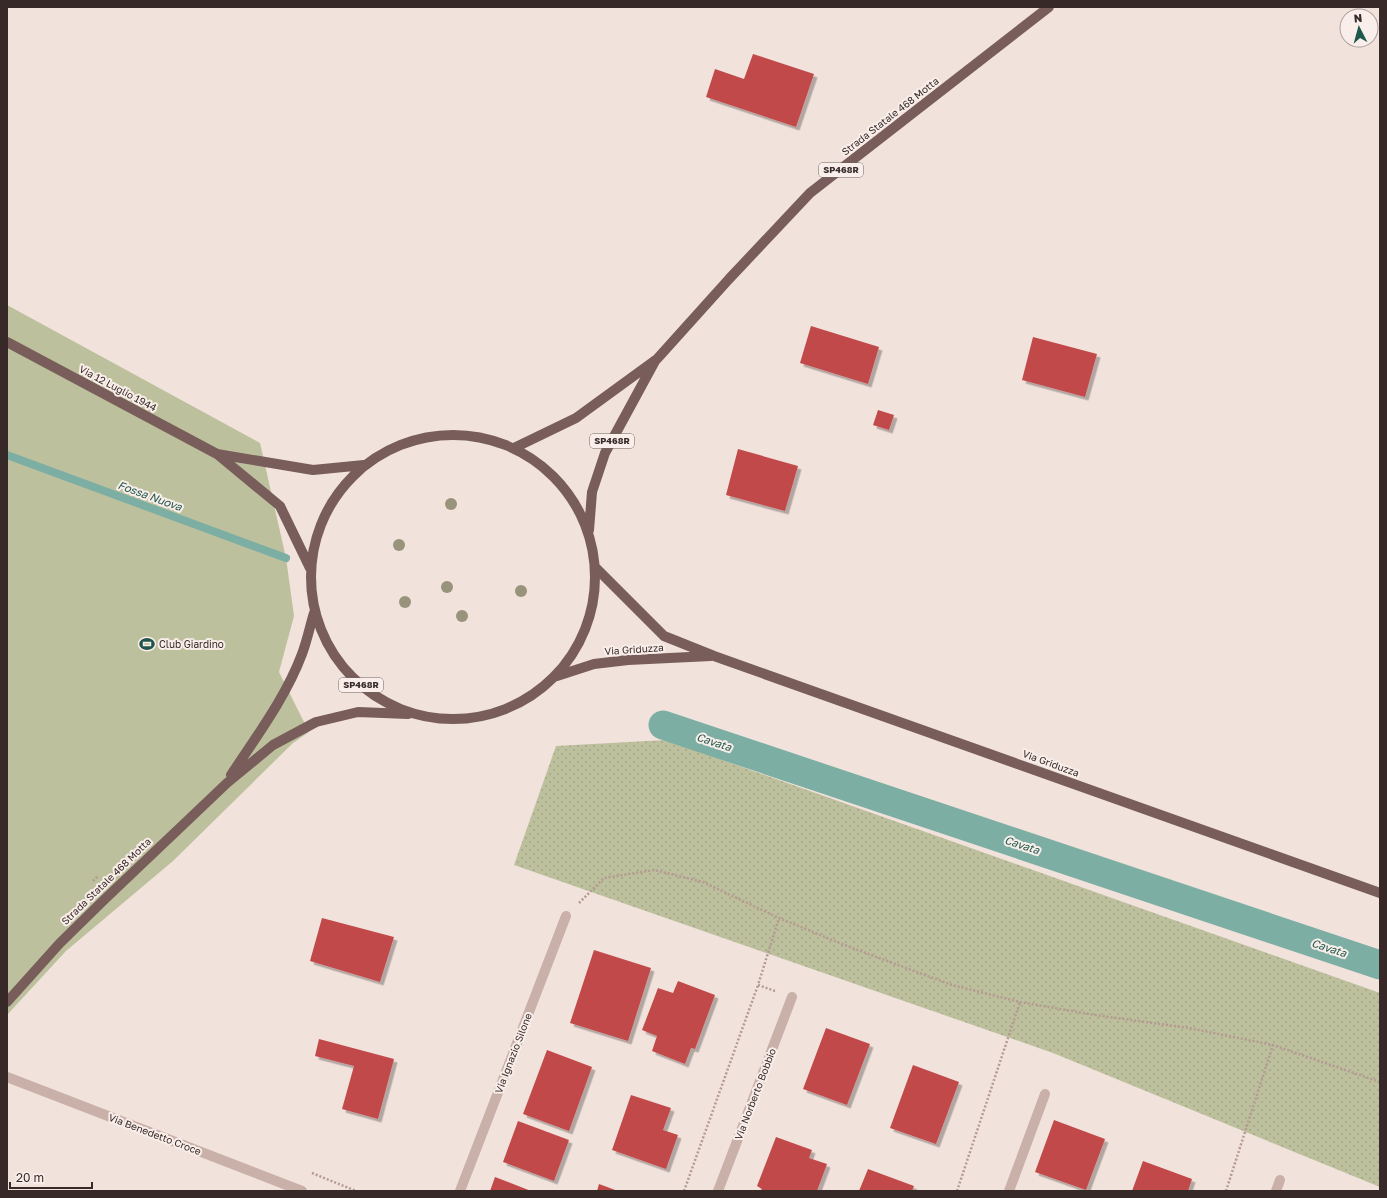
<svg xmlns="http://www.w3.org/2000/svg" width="1387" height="1198" viewBox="0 0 1387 1198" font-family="'Golos Text',sans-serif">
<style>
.grass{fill:url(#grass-dots)}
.garden{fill:#bdc09d}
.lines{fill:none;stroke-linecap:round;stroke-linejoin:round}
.stream{stroke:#7caea4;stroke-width:8}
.canal{stroke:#7caea4;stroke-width:29}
.building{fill:#c24a4a;filter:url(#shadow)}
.path{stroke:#b59993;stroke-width:2.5;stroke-dasharray:2 2;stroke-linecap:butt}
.minor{stroke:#c9b0a9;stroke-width:10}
.major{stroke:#785d5a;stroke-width:10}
.tree{fill:#98947c}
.labels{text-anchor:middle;stroke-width:4;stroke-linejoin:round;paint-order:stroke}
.shield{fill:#f9eee9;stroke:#706462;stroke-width:1}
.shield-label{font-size:9px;font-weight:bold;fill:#362928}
.street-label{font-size:10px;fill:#362928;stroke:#f9eee9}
.poi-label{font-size:10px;fill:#362928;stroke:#f9eee9;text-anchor:start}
.water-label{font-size:11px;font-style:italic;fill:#1f574d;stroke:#f9eee9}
</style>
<defs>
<pattern id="grass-dots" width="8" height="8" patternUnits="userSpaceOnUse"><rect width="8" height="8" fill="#bdc09d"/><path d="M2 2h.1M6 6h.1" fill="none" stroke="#a3a587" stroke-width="1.8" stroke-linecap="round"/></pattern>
<filter id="shadow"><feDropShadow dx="3.5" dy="3.5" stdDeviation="0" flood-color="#0004"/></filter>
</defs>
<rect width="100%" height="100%" fill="#f1e2dc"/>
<path class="grass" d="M666,740L1380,993V1187L1053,1053L514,865L556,746Z"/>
<path class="garden" d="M7,305L260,443L286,558L294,616L279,672L309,732L293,743L173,861L66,951L7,1015Z"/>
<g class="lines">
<path class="stream" d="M7,455L286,558"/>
<path class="canal" d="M663,725L1380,965"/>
</g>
<path class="building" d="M753,54L814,74L796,127L706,97L715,69L744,79Z
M811,326L879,347L868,384L800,363Z
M1033,337L1097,354L1085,397L1022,380Z
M878,410L894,415L889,430L873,425Z
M738,449L798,466L785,511L726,495Z
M322,918L394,937L380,982L310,961Z
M594,950L651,968L628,1041L570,1023Z
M678,981L715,995L695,1049L691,1048L685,1064L652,1051L657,1036L642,1030L658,988L673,993Z
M826,1028L870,1044L847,1105L803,1089Z
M319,1039L394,1059L378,1119L342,1109L354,1066L315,1056Z
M547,1050L592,1067L569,1131L523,1114Z
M913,1065L959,1082L936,1144L890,1128Z
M631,1095L671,1108L663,1130L678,1135L666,1169L612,1150Z
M1054,1120L1105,1139L1086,1190L1035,1172Z
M518,1121L569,1140L554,1181L503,1162Z
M776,1137L812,1150L809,1158L827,1164L817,1191H761L762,1189L757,1186Z
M1143,1161L1192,1179L1188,1191H1132Z
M868,1169L914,1186L912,1191H859Z
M495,1177L531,1191H490Z
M599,1184L618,1191H597Z"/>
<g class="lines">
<path class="path" d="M93,881L98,876
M579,903L604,878L654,870L703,882L779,918L847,946L952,985L1020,1002L1095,1015L1189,1028L1273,1045L1380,1082
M775,991L758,985L779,918
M312,1173L356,1191
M684,1191L758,985
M957,1191L1020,1002
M1226,1191L1273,1045"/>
<path class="minor" d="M7,1077L302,1191
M460,1191L566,916
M718,1191L792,997
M1009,1191L1045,1094
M1276,1191L1280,1180"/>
<path class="major" d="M7,342L217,454L280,506L310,568
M311 577a142 142 0 1 1 284 0a142 142 0 1 1-284 0Z
M514,448L576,418L657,359L729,279L810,193L1049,7
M217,454L313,470L364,465
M589,530L592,492L605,453L655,361
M596,568L664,636L714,656L1380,893
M557,676L594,664L628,660L711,656
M231,775C256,737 286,697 302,654C307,641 310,626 314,613
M7,1002L60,943L106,898L227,783L273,745L316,722L358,712L408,714"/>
</g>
<g class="tree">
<circle cx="451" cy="504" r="6"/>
<circle cx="399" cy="545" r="6"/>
<circle cx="447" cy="587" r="6"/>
<circle cx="521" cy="591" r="6"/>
<circle cx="405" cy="602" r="6"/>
<circle cx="462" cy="616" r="6"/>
</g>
<defs>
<g id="stadium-bare" transform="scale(1.2)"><path d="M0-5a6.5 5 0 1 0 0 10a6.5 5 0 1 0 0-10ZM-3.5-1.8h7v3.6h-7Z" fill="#1f574d" stroke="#f9eee9" stroke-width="2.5" paint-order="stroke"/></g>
</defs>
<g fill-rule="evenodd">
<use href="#stadium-bare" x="147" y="644"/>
</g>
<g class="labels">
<g class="shield">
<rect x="819" y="163" width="44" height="14" rx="3"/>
<rect x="590" y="434" width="44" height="14" rx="3"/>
<rect x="339" y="678" width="44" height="14" rx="3"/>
</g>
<g class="shield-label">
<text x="841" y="173">SP468R</text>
<text x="612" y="444">SP468R</text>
<text x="361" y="688">SP468R</text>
</g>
<g class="street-label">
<text transform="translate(890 116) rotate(-38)" y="4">Strada Statale 468 Motta</text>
<text transform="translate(118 388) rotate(28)" y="4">Via 12 Luglio 1944</text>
<text transform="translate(634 649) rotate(-4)" y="4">Via Griduzza</text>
<text transform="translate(1051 763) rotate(20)" y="4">Via Griduzza</text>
<text transform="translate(106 881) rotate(-44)" y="4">Strada Statale 468 Motta</text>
<text transform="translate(513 1053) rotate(-69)" y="4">Via Ignazio Silone</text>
<text transform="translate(755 1094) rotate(-69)" y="4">Via Norberto Bobbio</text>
<text transform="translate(155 1134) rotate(21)" y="4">Via Benedetto Croce</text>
</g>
<g class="poi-label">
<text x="159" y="648">Club Giardino</text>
</g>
<g class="water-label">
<text transform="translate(150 496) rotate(20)" y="4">Fossa Nuova</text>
<text transform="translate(714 742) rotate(18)" y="4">Cavata</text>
<text transform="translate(1022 845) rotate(18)" y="4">Cavata</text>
<text transform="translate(1329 948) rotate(18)" y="4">Cavata</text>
</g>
</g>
<rect width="1387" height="1198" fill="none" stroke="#362928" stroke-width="16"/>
<g transform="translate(1359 28) rotate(354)"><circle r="19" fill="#f9eee9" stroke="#ab9f9c"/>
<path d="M0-3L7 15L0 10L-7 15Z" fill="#1f574d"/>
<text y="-6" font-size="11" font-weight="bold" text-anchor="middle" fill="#362928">N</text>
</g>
<path d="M10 1182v6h82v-6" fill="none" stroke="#362928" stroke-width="2"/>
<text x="16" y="1182" font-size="12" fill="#362928" stroke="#f9eee9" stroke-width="3" paint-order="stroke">20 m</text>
</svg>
